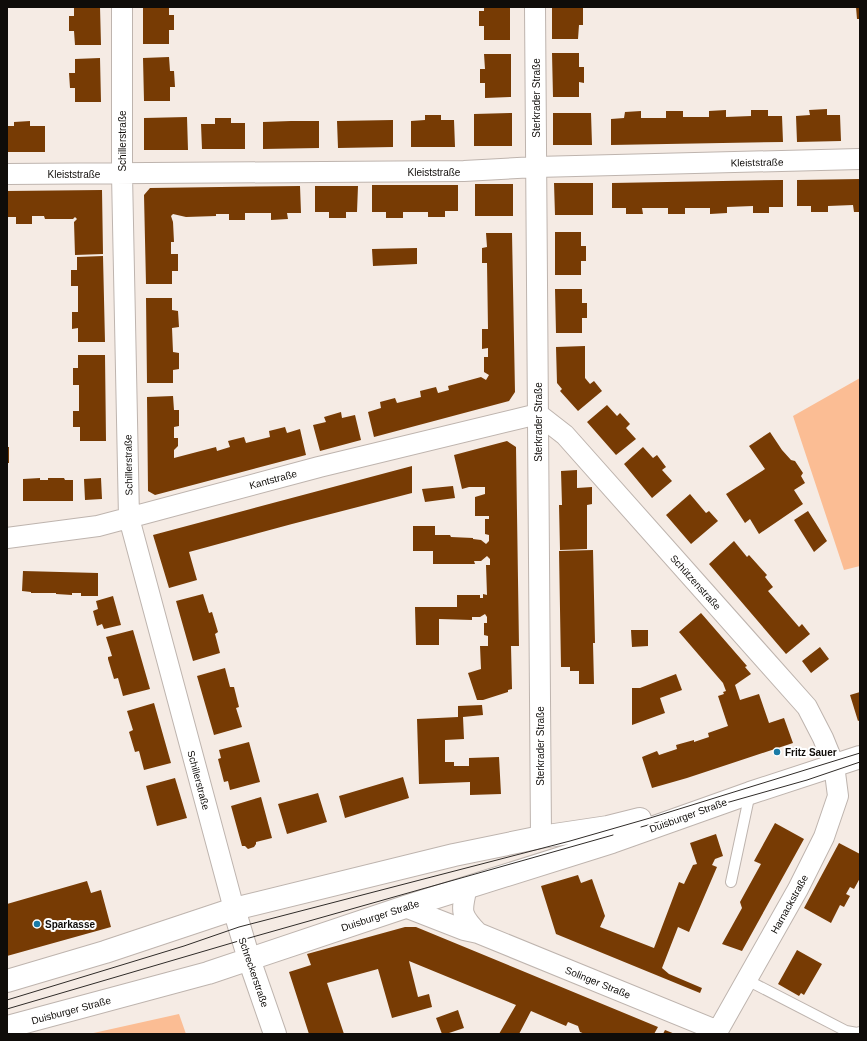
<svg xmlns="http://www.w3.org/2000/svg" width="867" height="1041" viewBox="0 0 867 1041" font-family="Arial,sans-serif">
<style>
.green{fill:#fbbd94}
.building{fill:#773b04}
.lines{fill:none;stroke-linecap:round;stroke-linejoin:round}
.lane-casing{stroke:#beb4ae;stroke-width:12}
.street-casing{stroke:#beb4ae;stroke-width:22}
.secondary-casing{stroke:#beb4ae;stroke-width:24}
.lane{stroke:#fff;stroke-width:10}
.street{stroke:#fff;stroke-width:20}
.secondary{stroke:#fff;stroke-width:22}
.tram{stroke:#302c29;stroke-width:1}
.poi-dot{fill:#197ba7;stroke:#fff;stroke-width:1.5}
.labels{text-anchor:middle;stroke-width:4;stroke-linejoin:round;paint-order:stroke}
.street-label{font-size:10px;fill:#0f0c09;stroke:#fff}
.poi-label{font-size:10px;font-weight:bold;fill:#0f0c09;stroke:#fff;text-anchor:start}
</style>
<rect width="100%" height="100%" fill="#f5ebe4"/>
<path class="green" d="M860,378V566L844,570L793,416Z
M179,1014L186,1034H89Z"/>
<path class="building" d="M74,7H100L101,45H75L74,31H69V16H74Z
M143,7H169V15H174V30H169V44H143Z
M484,7H510V40H484V26H479V11H484Z
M552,7H583V25H579L578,39H552Z
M856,7H860V19H857Z
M552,53H579V67H584V83L579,82V97H553Z
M484,54H511V97L485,98V83H480V69H485Z
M169,57L170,71H174L175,87H170V101H144L143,58Z
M100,58L101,102H75V88H70L69,73H75V59Z
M827,109V115H840L841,141L797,142L796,116L810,115L809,110Z
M726,110V117L751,116V110H768V116H782L783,142L611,145V119L624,118L625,112L641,111V118H666V111H683V117H709V111Z
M512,113V146H474V114Z
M553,113H591L592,145H553Z
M425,115H441V120H454L455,147H411V121L425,120Z
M187,117L188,150H144V118Z
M215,118H231V123H245V149H202L201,124H215Z
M393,120V147L338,148L337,121Z
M30,121V126H45V152H7V126H14V122Z
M291,121H319V148L263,149V122Z
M860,179V212H854L853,205L828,206V212H811V206H797V180Z
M783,180V207H769V213H753V206L727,207V213L710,214V208H685V214H668V208H642L643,214H626V208H612V183Z
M554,183H593V215H555Z
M475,184H513V216H475Z
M372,185H458V211H445V217H428V212H403V218H386V212H372Z
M300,186L301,213H287L288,219L271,220V213H245V220H229V214H216V216L186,217L173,214L171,216L173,222L174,242H171V254H178V271H172V284H146L144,195L150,188Z
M315,186H358L357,212H346V218H329V212H315Z
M102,190L103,254L75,255L74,222L77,219L75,217L73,219H45L44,216H32V224H16V217H7V191Z
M555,232H581V246H586V261H581V275H555Z
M486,233H512L515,392L509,401L374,437L368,412L381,408L380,402L395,398L397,403L421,397L420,391L436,387L438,393L449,390L448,386L481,377L486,380L489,375L484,372V357H488V348L482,349V329H488L487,263H482V248L487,247Z
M417,248V264L373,266L372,249Z
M103,256L105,342H78V328L72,329V312H78V286H71V270H77V257Z
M555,289H582V303H587V318H582V333H556Z
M146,298H172V310L178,311L179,327L172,328L173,352L179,353V369L173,370V383H147Z
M585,346V378L590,384L594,381L602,391L578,411L560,391L562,389L557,383L556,347Z
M78,355H105L106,441H80V427H73V411H79V385H73V368H78Z
M173,396L174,410H179V426L174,427V438H178V446L174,450V458L216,447L217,451L230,447L228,441L244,437L246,443L270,437L269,431L285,427L287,433L300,429L306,455L155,495L148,491L147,397Z
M607,405L617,416L620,413L630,424L626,428L636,439L616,455L587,422Z
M341,412L342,418L355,415L361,440L320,451L313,425L326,422L324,417Z
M770,432L782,450L791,460L795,461L803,473L801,476L805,483L794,490L803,504L759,534L750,519L745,523L726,494L765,469L749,446Z
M507,441L516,447L519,646H511L512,689L508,690V692L483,700H477L468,673L481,669L480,646H488V636L484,635V623H487V617L485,614L480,617H472V620L439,619V645H416L415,607H457V595H480V598H483V594L487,595L486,565H490V559L487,556L481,561H474L475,564H433V551H413V526H435V535H450L451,537L473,538V539L481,540L486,544L489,541V535L485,534V519H489V516H475V497L485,494V487H469L462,489L454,455Z
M7,447H9V463H7Z
M643,447L653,458L657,455L666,467L662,470L672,481L652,498L624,464Z
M412,466V493L292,524L189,552L197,580L169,588L153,535Z
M577,470V488L592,487V504L587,505V549L560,550L559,505H562L561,471Z
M40,478V480H48V478H64L65,480H73V501H23V479Z
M101,478L102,499L85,500L84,479Z
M453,486L455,498L425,502L422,489Z
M690,494L706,513L709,511L718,521L691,544L666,515Z
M808,511L827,541L814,552L794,520Z
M734,541L747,557L749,555L767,575L765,577L773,587L768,591L799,627L802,624L810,634L786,654L709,564Z
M593,550L595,643H593L594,684H579V671H570V667H561L559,551Z
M23,571L98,573V596H81V593H72V595L56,594V593H31V592L22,591Z
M203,594L209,613L212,612L218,632L215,634L220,653L193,661L176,601Z
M113,596L121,625L104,629L102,624L97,626L93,611L98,609L96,601Z
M701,613L747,666L745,667L751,674L735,685L740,700L759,694L769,723L784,718L793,743L687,778L652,788L642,757L657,751L659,755L677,749L676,745L694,740V742L709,737L708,733L728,726L718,696L724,694L723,692L726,691L723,683L679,632Z
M133,630L150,689L123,696L118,678L114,679L108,659V657L112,656L106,637Z
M631,630H648V646L632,647Z
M820,647L829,659L811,673L802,661Z
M225,668L230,687H234L239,707L236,708L242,727L214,735L197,676Z
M676,674L682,690L660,698L665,713L632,725V688H640Z
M860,692V720L858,721L850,695Z
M154,703L171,763L144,770L139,751L135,752L129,732L133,730L127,711Z
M482,705L483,715L463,717L464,739L445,740V762H454V766H469V758L499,757L501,794L470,795V782L419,784L417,719L458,717V706Z
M249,742L260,782L230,790L228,781L224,782L218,759L221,758L219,750Z
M403,777L409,798L345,818L339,796Z
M175,778L187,818L157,826L146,786Z
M318,793L327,822L287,834L278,804Z
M261,797L272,838L256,842V844L254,847L248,849L245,846H242L231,806Z
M775,823L804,839L742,951L722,944L742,908L740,902L761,864L754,861Z
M716,834L723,856L715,859L712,865L717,867L689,932L678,927L662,968L669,974L702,988L700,993L556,934L541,886L578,875L581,883L592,879L605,916L600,927L654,948L679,882L684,884L693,865L697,864L690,843Z
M839,843L860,854V878L854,889L850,887L846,894L850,896L844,907L840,905L831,923L804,908Z
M87,881L91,893L101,890L111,927L7,956V904Z
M405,927H416L658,1027L654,1034H585L580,1032L578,1026L568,1022L566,1026L531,1011L519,1034H499L516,1005L409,961L418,997L429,994L432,1007L392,1018L378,969L327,983L344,1034H309L289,972L311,965L307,954Z
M797,950L822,964L804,995L801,993L799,996L778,984Z
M458,1010L464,1028L446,1034H442L436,1018Z
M665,1030L675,1034H663Z"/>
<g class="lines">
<g class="lane-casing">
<path id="lane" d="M731,882L750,793
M747,980L846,1031L857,1033L860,1032"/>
</g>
<g class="street-casing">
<path id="street" d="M122,7V174L129,518L234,909
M535,7L541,837
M7,174L464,171L536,167L860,159
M7,538L98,526L319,467L538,414L565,435L807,707L823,738L834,765L838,796L824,837L798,889L716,1034
M467,887C461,912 460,914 478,933
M405,907L464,930L478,933L718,1031"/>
</g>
<g class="secondary-casing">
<path id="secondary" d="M234,909L249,959L275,1034
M7,981L105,952L234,909L454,855L541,837L608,827L640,819
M7,1027L208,973L405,907L612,842L750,793L860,757"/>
</g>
<use href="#lane" class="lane"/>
<use href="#street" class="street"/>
<use href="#secondary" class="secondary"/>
<path class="tram" d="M641,827L807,780L860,762
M7,1000L184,946L239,927L570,841L650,818L860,753
M7,1009L242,940L613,835"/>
</g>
<g class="poi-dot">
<circle cx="777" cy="752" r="4"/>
<circle cx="37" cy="924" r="4"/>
</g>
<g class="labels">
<g class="street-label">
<text transform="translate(536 98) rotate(-90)" y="4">Sterkrader Straße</text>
<text transform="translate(122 141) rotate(-90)" y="4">Schillerstraße</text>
<text transform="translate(757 162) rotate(-1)" y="4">Kleiststraße</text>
<text x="434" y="176">Kleiststraße</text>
<text x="74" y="178">Kleiststraße</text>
<text transform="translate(538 422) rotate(-90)" y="4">Sterkrader Straße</text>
<text transform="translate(128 465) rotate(-91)" y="4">Schillerstraße</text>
<text transform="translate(273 479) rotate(-15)" y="4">Kantstraße</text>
<text transform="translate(696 582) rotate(48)" y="4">Schützenstraße</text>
<text transform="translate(540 746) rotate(-90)" y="4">Sterkrader Straße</text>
<text transform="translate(199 780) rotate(75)" y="4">Schillerstraße</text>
<text transform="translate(688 815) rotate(-20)" y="4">Duisburger Straße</text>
<text transform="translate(789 904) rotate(-61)" y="4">Harnackstraße</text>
<text transform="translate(380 915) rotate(-18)" y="4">Duisburger Straße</text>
<text transform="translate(254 972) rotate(71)" y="4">Schreckerstraße</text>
<text transform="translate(598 982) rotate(22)" y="4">Solinger Straße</text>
<text transform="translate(71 1010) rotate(-15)" y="4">Duisburger Straße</text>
</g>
<g class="poi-label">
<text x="785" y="756">Fritz Sauer</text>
<text x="45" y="928">Sparkasse</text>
</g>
</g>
<rect width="867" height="1041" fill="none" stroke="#0f0c09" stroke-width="16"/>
</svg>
